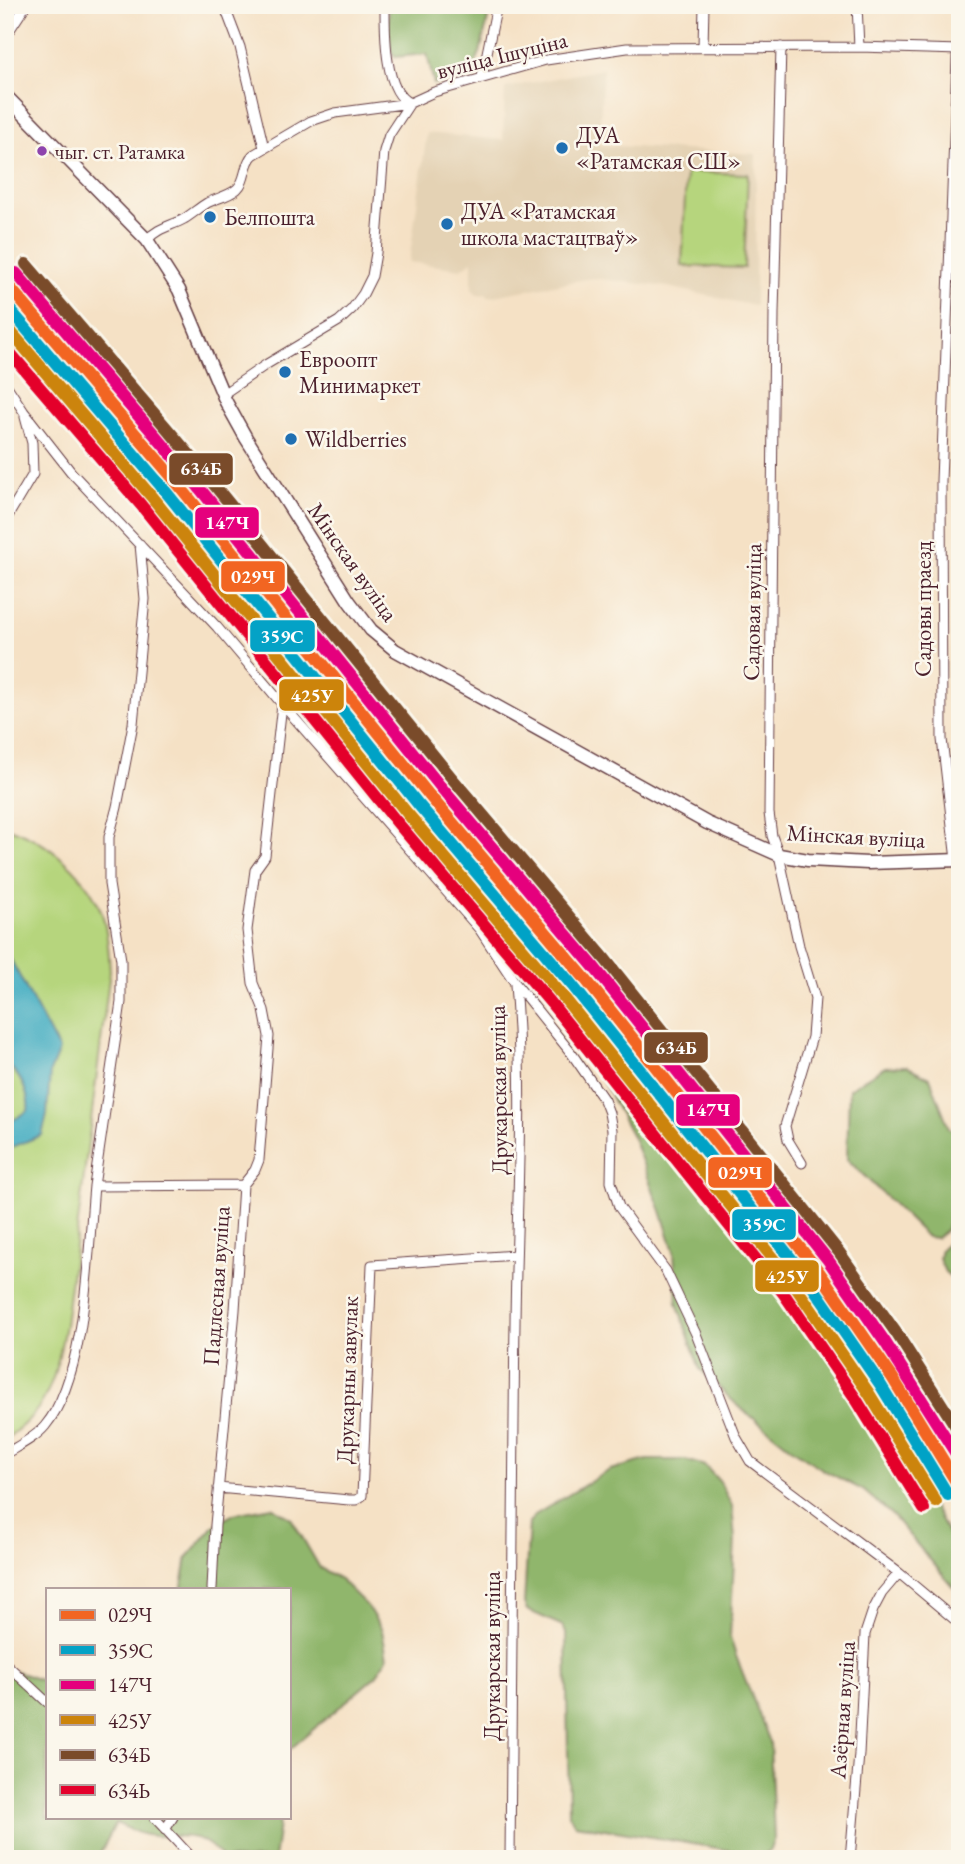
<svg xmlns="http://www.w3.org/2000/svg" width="965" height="1864" viewBox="0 0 965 1864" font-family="'EB Garamond',serif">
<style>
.built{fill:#e4d2b4}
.green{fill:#b6d57d;stroke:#807a54;stroke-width:2}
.forest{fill:#90b66c;stroke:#6d6a4c;stroke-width:2}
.water{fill:#41acc1;stroke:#466676;stroke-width:2}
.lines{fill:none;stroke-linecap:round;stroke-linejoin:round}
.street-casing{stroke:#643c42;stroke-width:11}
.secondary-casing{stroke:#643c42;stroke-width:15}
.street{stroke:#fff;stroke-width:9}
.secondary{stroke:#fff;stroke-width:12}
.rail-1-casing{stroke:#fbf7ec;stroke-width:18}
.rail-2-casing{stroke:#fbf7ec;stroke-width:18}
.rail-3-casing{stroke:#fbf7ec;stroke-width:18}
.rail-4-casing{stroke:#fbf7ec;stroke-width:18}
.rail-5-casing{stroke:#fbf7ec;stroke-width:18}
.rail-6-casing{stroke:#fbf7ec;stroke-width:18}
.rail-1{stroke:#f26522;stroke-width:12}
.rail-2{stroke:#04a2c6;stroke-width:12}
.rail-3{stroke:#e5007d;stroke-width:12}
.rail-4{stroke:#cc840b;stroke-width:12}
.rail-5{stroke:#7a4b2a;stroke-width:12}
.rail-6{stroke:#e4002b;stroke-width:12}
.poi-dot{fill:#1f6fb2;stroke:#fbf7ec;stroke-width:2.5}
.bus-dot{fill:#8e44ad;stroke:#fbf7ec;stroke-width:2.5}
.labels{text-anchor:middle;stroke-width:5;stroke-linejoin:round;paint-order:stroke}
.bus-label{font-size:21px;fill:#4a1f2b;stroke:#fbf7ec;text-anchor:start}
.street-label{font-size:23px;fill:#4a1f2b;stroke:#fbf7ec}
.poi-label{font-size:23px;fill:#4a1f2b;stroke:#fbf7ec;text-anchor:start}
.line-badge{stroke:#fbf7ec;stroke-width:2.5}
.badge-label{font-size:19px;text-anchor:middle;font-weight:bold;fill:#fff}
</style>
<rect width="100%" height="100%" fill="#fbf7ec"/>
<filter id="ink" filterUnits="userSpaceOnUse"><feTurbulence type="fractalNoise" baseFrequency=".0143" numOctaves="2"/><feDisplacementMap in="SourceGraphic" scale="14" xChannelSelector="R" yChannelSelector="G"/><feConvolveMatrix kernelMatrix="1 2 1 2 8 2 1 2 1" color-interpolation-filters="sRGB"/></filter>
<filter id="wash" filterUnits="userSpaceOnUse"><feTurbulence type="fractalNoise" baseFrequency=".00686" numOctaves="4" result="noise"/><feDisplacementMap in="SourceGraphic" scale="28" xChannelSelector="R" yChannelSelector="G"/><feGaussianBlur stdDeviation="1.57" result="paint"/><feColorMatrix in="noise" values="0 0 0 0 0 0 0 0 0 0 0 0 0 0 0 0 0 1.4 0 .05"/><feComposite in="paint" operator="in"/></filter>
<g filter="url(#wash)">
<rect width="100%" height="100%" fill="#f5e1c5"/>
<path class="built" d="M603,69L599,145L756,154L755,306L668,287L592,278L488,297L487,294L478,295L472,289V261L461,269L409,262L427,133L503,140L505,88Z"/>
<path class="green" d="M686,172L748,174L744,268L682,266Z
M5,827C46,839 90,875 103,917C108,935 109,953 110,971L65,1325C59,1357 54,1393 30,1418C23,1426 13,1433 5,1440Z"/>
<path class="forest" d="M389,5H491L480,53L470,74L434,84L427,54L395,57C385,45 389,21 389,5Z
M601,1046L613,1057L634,1086L647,1120L669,1141L678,1158L742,1240L752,1244L766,1238L783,1256L849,1359L960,1554V1595L893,1516L863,1490L825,1471L791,1448L737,1405L700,1369L677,1303L674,1251L661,1211L633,1138L605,1085L592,1054L595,1047Z
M906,1066L930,1078L949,1128L960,1137V1185L954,1188L947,1229L937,1238L927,1237L847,1159L849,1089L885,1067Z
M960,1230V1285L945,1272L939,1259L941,1249Z
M647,1460H685L705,1466L720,1482L732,1506L735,1540L730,1637L736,1656L770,1742L774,1838L770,1850L763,1856L575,1824L569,1815L566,1633L563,1626L527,1610L524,1603L529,1523L535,1515L610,1470Z
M272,1507L291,1518L320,1568L340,1579L367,1606L382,1630L387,1658L377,1675L289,1750V1589H182V1586L187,1558L215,1525L234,1514Z
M16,1671L47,1683V1817H280L274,1859H223C197,1826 182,1840 147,1835C137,1834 126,1827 116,1823L97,1859H5V1679Z"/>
<path class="water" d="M5,949L59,1050L50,1072L47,1115L42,1135L5,1150V1125L28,1111C30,1095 20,1072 5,1064Z"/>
</g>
<g filter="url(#ink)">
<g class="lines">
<g class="street-casing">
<path id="street" d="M224,5L240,47L264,148
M385,5C385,30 384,93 410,103
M857,5L859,47
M5,37L26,5
M703,47L704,5
M781,47L774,313L769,813L772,836L779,855L799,946L815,998L812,1037L785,1126L788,1140L802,1163
M482,77L497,5
M147,240C157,228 171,226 184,219C192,214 199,208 207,203C217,198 229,196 237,189C247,180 243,165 253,155L311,121L335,113L410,103L434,92L546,60L627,48L859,47L960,50
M5,383L24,412L71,472L217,627L282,704L480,930L515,983L572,1054L604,1100L609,1113L612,1130L611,1182L619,1207L666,1271L696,1334L736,1437L750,1461L899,1573L960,1624
M223,394L267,364L339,321L352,309L363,294L372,276L376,253L384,151L389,135L410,103
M5,521L33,474L32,443L25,417
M956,860L942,739L941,481L959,5
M94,1186L121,1002V960L109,884V837L117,807L133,724L145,599L140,544
M5,1454C18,1446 35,1438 45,1426C87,1376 88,1250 94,1186L243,1185
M218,1488L349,1500H356L362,1496L372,1265L516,1255
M212,1589L215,1525L235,1310L243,1185L255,1170L259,1160L269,1036L264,1010L253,983L247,930L255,870L265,856L282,704
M5,1663L47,1702
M154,1817L193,1859
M165,1830L173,1817
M510,1859C511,1680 512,1502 515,1324C516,1211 525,1098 515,985
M850,1859L859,1754L865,1634L873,1610L882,1593L899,1573"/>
</g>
<g class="secondary-casing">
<path id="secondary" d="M5,95L147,240L179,290L226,402L246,438L349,601L371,630L395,650L707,823L779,855L808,860L868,863L960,860"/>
</g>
<use href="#street" class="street"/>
<use href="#secondary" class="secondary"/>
<g class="rail-1-casing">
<path id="rail-1" d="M5,282L173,478L429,795L583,976L817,1269L892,1377L960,1488"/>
</g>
<g class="rail-2-casing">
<path id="rail-2" d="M5,304L162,487L418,804L572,985L806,1277L880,1384L948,1495"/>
</g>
<g class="rail-3-casing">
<path id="rail-3" d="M16,273L184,469L440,786L594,967L828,1260L885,1342L960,1460"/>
</g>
<g class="rail-4-casing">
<path id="rail-4" d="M5,325L151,496L407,813L561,994L795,1286L868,1392L936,1502"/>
</g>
<g class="rail-5-casing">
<path id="rail-5" d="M26,264L194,460L451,777L605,959L839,1252L897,1334L960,1433"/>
</g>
<g class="rail-6-casing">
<path id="rail-6" d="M5,347L141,505L396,821L551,1003L784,1294L856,1399L924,1509"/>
</g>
<use href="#rail-1" class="rail-1"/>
<use href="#rail-2" class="rail-2"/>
<use href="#rail-3" class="rail-3"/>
<use href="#rail-4" class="rail-4"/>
<use href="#rail-5" class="rail-5"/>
<use href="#rail-6" class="rail-6"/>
</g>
</g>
<g class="poi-dot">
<circle cx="562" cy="148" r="7"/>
<circle cx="210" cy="217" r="7"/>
<circle cx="447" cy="224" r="7"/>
<circle cx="285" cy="372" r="7"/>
<circle cx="291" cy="439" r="7"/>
</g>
<circle class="bus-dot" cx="42" cy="151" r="6"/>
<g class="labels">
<g class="bus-label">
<text x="55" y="159">чыг. ст. Ратамка</text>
</g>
<g class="street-label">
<text transform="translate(502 55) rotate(-14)" y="8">вуліца Ішуціна</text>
<text transform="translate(353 562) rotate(55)" y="8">Мінская вуліца</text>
<text transform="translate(923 609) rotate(-90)" y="8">Садовы праезд</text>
<text transform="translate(752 612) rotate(-89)" y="8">Садовая вуліца</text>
<text transform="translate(856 836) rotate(3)" y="8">Мінская вуліца</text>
<text transform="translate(498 1090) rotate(-91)" y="8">Друкарская вуліца</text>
<text transform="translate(216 1286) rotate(-86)" y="8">Падлесная вуліца</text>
<text transform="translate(347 1380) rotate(-88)" y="8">Друкарны завулак</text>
<text transform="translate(492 1656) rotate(-90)" y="8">Друкарская вуліца</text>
<text transform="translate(842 1710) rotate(-86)" y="8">Азёрная вуліца</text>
</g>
<g class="poi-label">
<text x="576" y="143">ДУА<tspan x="576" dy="26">«Ратамская СШ»</tspan></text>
<text x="461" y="219">ДУА «Ратамская<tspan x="461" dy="26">школа мастацтваў»</tspan></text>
<text x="224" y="225">Белпошта</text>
<text x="299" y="367">Евроопт<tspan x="299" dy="26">Минимаркет</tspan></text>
<text x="305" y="447">Wildberries</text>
</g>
</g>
<g class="line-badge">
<rect x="168" y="452" width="66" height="34" rx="7" fill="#7a4b2a"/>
<rect x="194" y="506" width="66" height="33" rx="7" fill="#e5007d"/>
<rect x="220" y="560" width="66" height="33" rx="7" fill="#f26522"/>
<rect x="249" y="619" width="67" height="34" rx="7" fill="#04a2c6"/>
<rect x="278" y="678" width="67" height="34" rx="7" fill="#cc840b"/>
<rect x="643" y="1031" width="66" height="33" rx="7" fill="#7a4b2a"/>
<rect x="675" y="1093" width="66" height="34" rx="7" fill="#e5007d"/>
<rect x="707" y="1156" width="66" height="33" rx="7" fill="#f26522"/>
<rect x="731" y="1208" width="66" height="33" rx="7" fill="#04a2c6"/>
<rect x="754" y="1259" width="66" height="34" rx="7" fill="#cc840b"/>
</g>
<g class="badge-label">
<text x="201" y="475">634Б</text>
<text x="227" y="529">147Ч</text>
<text x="253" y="583">029Ч</text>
<text x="282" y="643">359С</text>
<text x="312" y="702">425У</text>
<text x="676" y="1054">634Б</text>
<text x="708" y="1116">147Ч</text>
<text x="740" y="1179">029Ч</text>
<text x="764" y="1231">359С</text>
<text x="787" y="1283">425У</text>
</g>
<rect width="965" height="1864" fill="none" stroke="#fbf7ec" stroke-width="28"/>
<rect x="46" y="1588" width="245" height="231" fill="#fbf7ec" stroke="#b4a19f" stroke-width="2"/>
<rect x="60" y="1610" width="35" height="10" fill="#f26522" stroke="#b4a19f" stroke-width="2"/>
<text x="108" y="1622" font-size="21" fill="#4a1f2b">029Ч</text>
<rect x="60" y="1645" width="35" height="10" fill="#04a2c6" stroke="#b4a19f" stroke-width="2"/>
<text x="108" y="1658" font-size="21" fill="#4a1f2b">359С</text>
<rect x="60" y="1680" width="35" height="10" fill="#e5007d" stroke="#b4a19f" stroke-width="2"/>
<text x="108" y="1692" font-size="21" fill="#4a1f2b">147Ч</text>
<rect x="60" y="1715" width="35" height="10" fill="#cc840b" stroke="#b4a19f" stroke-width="2"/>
<text x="108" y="1728" font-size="21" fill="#4a1f2b">425У</text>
<rect x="60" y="1750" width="35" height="10" fill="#7a4b2a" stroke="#b4a19f" stroke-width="2"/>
<text x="108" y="1762" font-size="21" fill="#4a1f2b">634Б</text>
<rect x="60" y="1785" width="35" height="10" fill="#e4002b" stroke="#b4a19f" stroke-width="2"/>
<text x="108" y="1798" font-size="21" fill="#4a1f2b">634Ь</text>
</svg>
